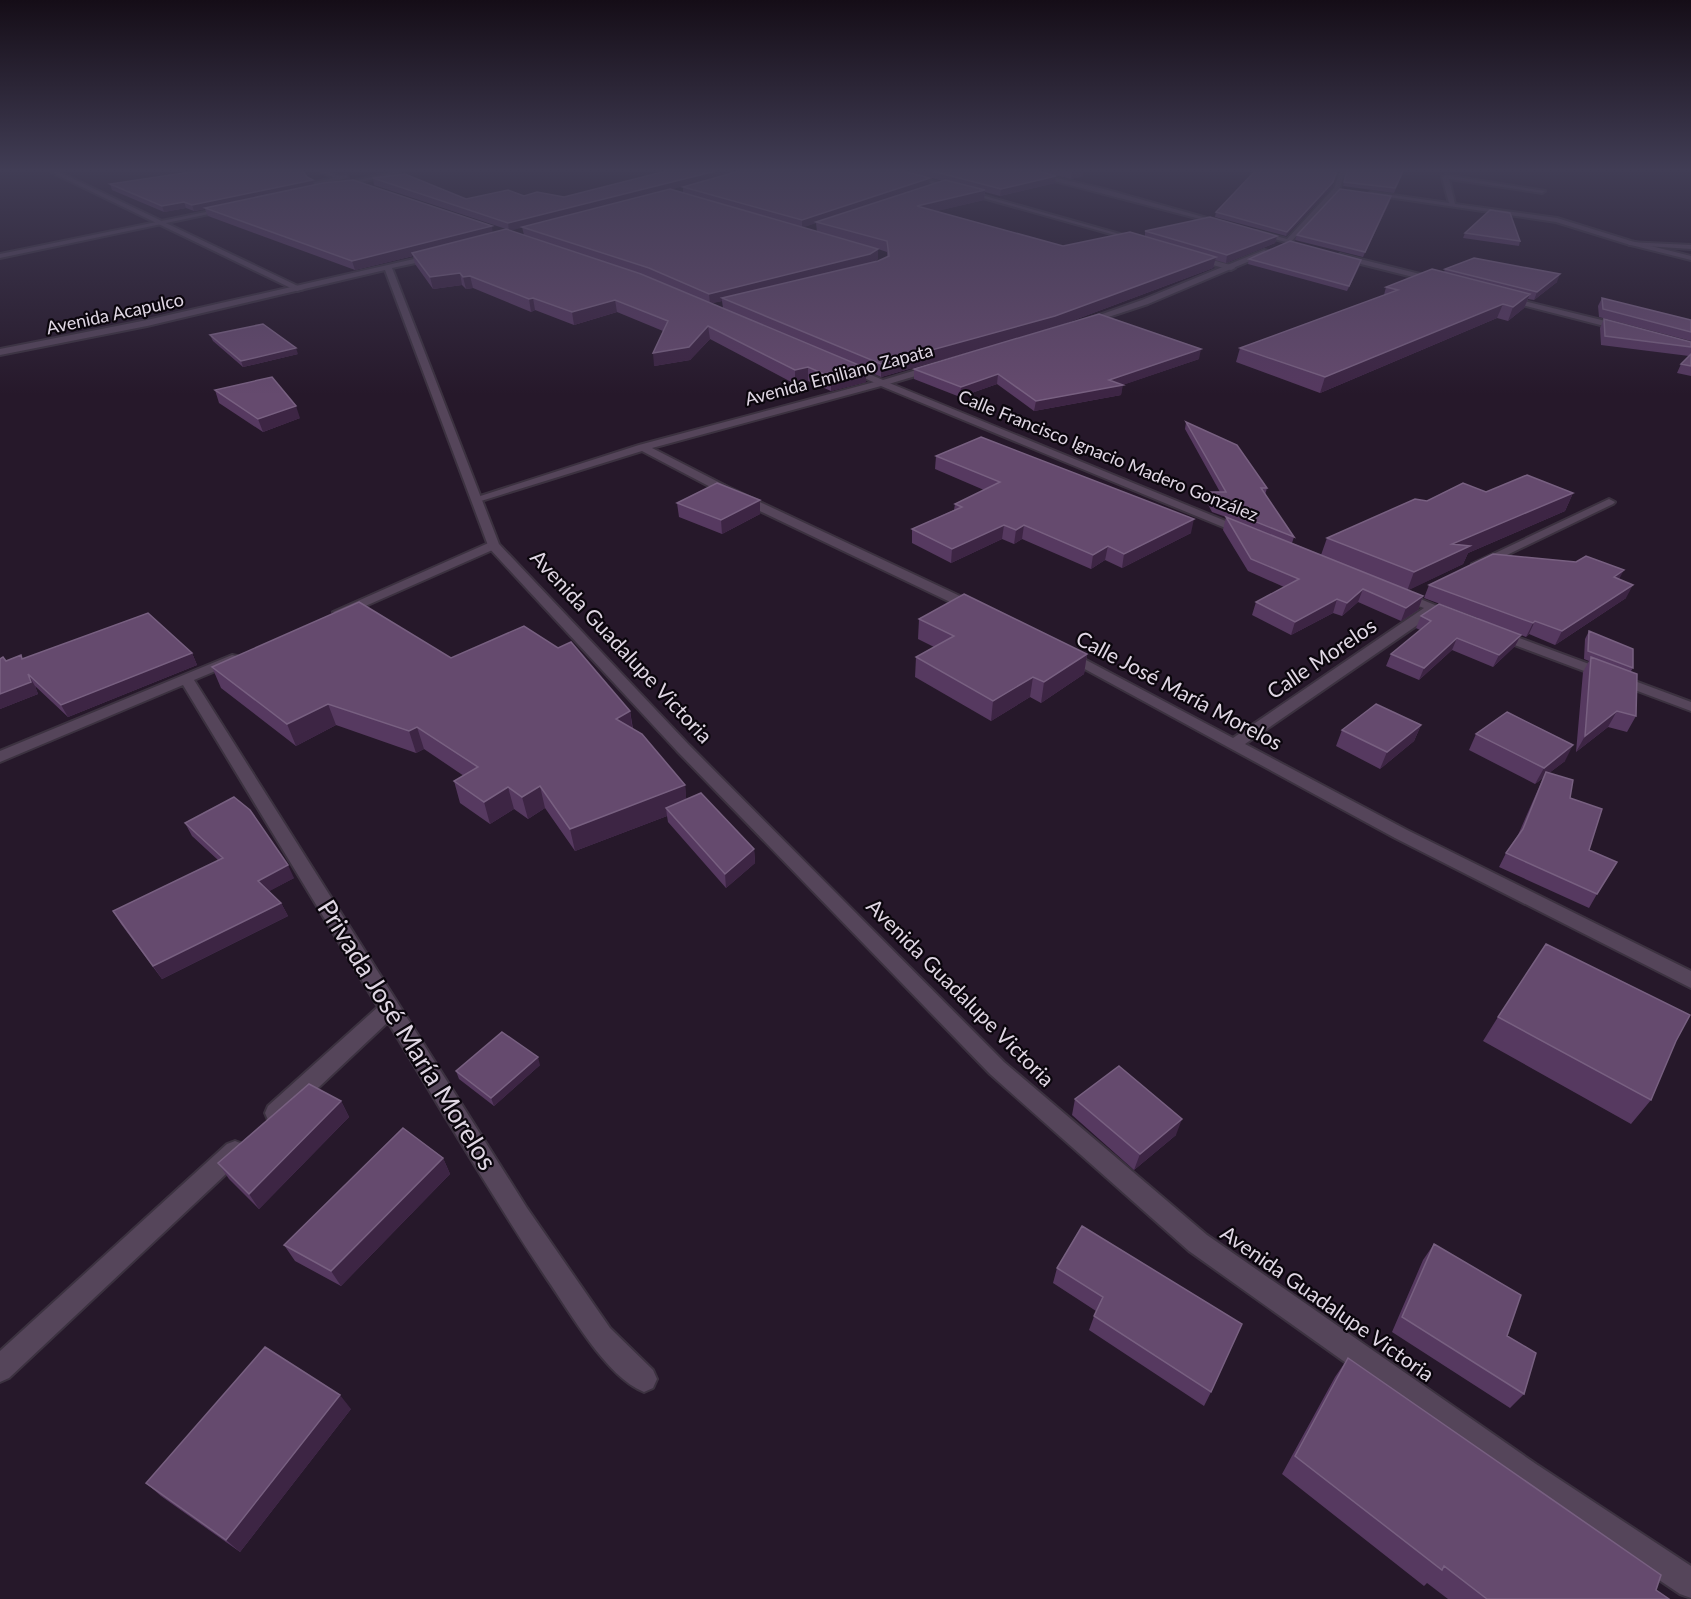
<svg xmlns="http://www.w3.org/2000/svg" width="1691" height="1599" viewBox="0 0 1691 1599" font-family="Lato,sans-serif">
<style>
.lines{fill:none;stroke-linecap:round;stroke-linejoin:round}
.service-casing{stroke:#3c3240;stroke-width:4}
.minor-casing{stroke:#3c3240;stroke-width:4}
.tertiary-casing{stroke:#3c3240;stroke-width:4}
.secondary-casing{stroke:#3c3240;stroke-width:4}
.service{fill:#55455a;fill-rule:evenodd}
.minor{fill:#55455a;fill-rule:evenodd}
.tertiary{fill:#55455a;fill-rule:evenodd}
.secondary{fill:#55455a;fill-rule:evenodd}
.wall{fill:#563960;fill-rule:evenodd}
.shaded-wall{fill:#3d2544}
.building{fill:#654a6e;stroke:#786081;stroke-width:1.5}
.labels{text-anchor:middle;stroke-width:4.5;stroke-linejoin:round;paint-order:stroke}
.far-street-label{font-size:18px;fill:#e0d7e4;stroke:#0b060d}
.street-label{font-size:21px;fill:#e0d7e4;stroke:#0b060d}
.near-street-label{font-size:26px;fill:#e0d7e4;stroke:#0b060d}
</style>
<rect width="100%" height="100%" fill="#26182a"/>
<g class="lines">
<g class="service-casing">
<path id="service" d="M1627,242L1691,245V249L1629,245Z"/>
</g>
<g class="minor-casing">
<path id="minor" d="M49,171H57L304,289L297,291Z
M318,171H327L343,178L338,179Z
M887,171H897L1141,240L1136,241Z
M1016,171H1027L1104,189L1228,224L1223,225Z
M1340,171H1346L1339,190L1290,243L1254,234L1256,231L1287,239L1334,188Z
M1445,175L1545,191L1542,193L1449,179L1455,204L1557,218L1631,241L1691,256V260L1627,244L1556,222L1368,194L1371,192L1449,203L1442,177Z
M1194,255L1234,266L1235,268L1231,270L1191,259Z
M882,380L1250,531L1240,534L881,386L652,448L728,487L979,605V611H969L720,492L642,451L481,501L471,499L639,445Z
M1609,499L1615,502L1613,504L1482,567H1474L1472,564Z
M493,541L497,542V548L345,615L340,616L333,612Z
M1401,591L1459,615L1452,619L1435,613L1245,744L1407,830L1691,971V988L1395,838L1059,655L1061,652H1071L1233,738L1424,608L1396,598V592Z
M1498,630L1691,702V711L1493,637V631Z
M232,655L237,656L239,659L237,662L194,680L527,1208L610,1328L653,1370L657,1379L653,1388L644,1392C606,1377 570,1312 547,1279C491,1195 440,1108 388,1022L284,1120L276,1122L268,1120L265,1113L268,1106L378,1007L183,685L0,762V751Z
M235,1141L243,1144L246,1151L243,1158L9,1378L0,1382V1351L227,1144Z"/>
</g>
<g class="tertiary-casing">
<path id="tertiary" d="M1264,250L1271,252L1148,304L1084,325L1077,323L1142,300Z
M436,254L439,258L392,268L499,544L689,745L1004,1062L1207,1235L1536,1464L1691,1566V1598L1680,1594L1516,1484L1189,1251L990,1074L677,751L489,548L385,270L147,326L0,355V349L147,320Z
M1340,254L1440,279L1441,281L1437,283L1337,258Z
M1503,296L1626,326L1627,328L1620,330L1503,300Z
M936,364L941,367L939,369L882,386L842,368L850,366L883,380Z"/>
</g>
<g class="secondary-casing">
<path id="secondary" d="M396,171H407L336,188L333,186Z
M346,175L348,178L292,190L289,188Z
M230,207L228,210L0,258V254Z"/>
</g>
<use href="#service" class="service"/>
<use href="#minor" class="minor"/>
<use href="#tertiary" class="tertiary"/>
<use href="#secondary" class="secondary"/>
</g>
<path class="wall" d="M666,171L929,185L943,181L906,171H1083V176L1071,179L1042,172L1055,183L1000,196L985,192L984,200L936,211L1063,246L1145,236V231L1277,236L1275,243L1226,263L1215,260L1213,268L1053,328L881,377L866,370V382L831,391L808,381L795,384L710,339L690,360L654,366L663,331L617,312L574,325L535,310L531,312L473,288L466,289L462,285L433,289L415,264L413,256L355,270L208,216L205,209L194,211L186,208L164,212L112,190L110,184L314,185L493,233L506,229L374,185L373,178L466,199L524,196L564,197ZM709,180L683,187V193L671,189ZM816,223L817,232L802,227ZM522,227L524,235L509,231L518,228ZM878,249L887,252V257L872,263L878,259ZM722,301L723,308L711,303Z
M1347,171H1404L1394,193L1343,186Z
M1332,187L1286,236L1215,217L1216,212Z
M1390,201L1363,257L1295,240L1297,235Z
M1465,233L1520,241L1519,246L1463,238Z
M1249,259L1360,265L1347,291L1248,264Z
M1445,269L1557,282L1534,300L1528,299L1524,308L1508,321L1497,318L1320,393L1236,362L1240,348L1384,295L1386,287L1444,272Z
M1602,298L1691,320V341L1599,317L1598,306Z
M1604,319L1691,342V376L1677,373L1681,364L1689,356L1601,345L1600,328Z
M210,335L298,354L243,367L213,341Z
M1199,359L1122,385L1121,395L1034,411L997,384L960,397L914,379V369Z
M215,390L300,418L263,432L219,403Z
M1186,422L1267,488L1265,495L1294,537L1292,543L1321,555L1327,538L1427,501L1486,492L1573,493L1565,511L1468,553L1463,564L1408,590L1423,596L1418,610L1401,621L1358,602L1342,616L1333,613L1291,635L1252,615L1256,602L1284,587L1248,571L1223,530L1226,517L1212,512L1205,499L1206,492H1220L1185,429Z
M936,456L1191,533L1122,568L1105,560L1091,569L1022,539L1014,544L1002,539L951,563L912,543V529L954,510L955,504L984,490L935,469Z
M760,500V514L722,534L679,517L677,503Z
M1619,579L1626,598L1555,645L1529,634L1526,637L1521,635L1515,646L1493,667L1452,650L1419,680L1386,666L1391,654L1420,630L1416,628L1421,616L1478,618L1424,598L1429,585Z
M919,619L1087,654L1084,674L1041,703L1030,697L991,721L915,677L916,657L934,647L918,639Z
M1589,631L1633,668L1631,671L1636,716L1627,732L1608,727L1576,752L1583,672L1589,661L1584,659L1585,639Z
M192,653L197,665L68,717L35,686L38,694L0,709V659L6,661L23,658Z
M451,658L630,711L633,729L685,785L686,799L754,849L755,863L726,888L668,822L667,816L575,851L545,808L528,819L514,809L490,824L460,803L454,781L464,776L424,749L416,753L336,725L296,746L221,688L212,667Z
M1421,725L1414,741L1380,769L1336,746L1342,730Z
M1476,734L1565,761L1549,773L1570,798L1589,850L1597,894L1589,908L1499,867L1506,853L1518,835L1543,778L1535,784L1469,750Z
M185,823L294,878L269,891L281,903L288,916L162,979L121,924L113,911L219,861L192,836Z
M1498,1017L1676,1041L1651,1100L1631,1124L1483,1041Z
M540,1065L494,1106L459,1079L456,1071Z
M1075,1099L1176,1135L1134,1170L1072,1115Z
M341,1101L349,1117L259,1209L229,1179L218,1163Z
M443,1158L450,1174L341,1286L295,1261L284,1245Z
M1082,1226L1211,1392L1204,1406L1089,1330L1096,1311L1053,1283L1057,1268Z
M1434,1244L1524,1394L1510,1408L1392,1332L1423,1260Z
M1348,1358L1656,1590L1669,1599H1448L1427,1583L1424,1586L1282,1474L1335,1377Z
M351,1409L240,1552L161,1496L146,1483Z"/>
<path class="shaded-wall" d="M716,171H743L509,231L508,223Z
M1077,171H1083V176L1071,179L1072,172Z
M1337,171L1332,187L1286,236L1287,232Z
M1056,176L1055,183L1000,196L1001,189Z
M930,178L929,185L816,222V223L802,228V220Z
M313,180L314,186L205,208V209L194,211L192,205Z
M985,190L984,200L917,216V206Z
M1391,196L1390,201L1363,257L1365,252Z
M184,202L186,208L164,212L162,206Z
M492,226L493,235L412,253L413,256L355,270L352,261Z
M1277,236L1275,243L1226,263L1227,255Z
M878,249V259L870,264L722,298V301L710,304L709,294Z
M1216,257L1213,268L1053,328L881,377V364Z
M1361,260L1360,265L1347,291L1349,286Z
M460,273L462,285L433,289L430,277Z
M1560,274L1557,282L1534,300L1537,292Z
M470,276L473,288L466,289L463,277Z
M1530,294L1524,308L1508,321L1513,307Z
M533,298L535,310L531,312L529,299Z
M615,300L617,312L574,325L572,312Z
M1503,304L1497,318L1320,393L1325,377Z
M708,326L710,339L690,360L654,366L653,353Z
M296,348L298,354L243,367L241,361Z
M1201,349L1199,359L1120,386L1123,385L1121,395L1034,411L1036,401L1109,380Z
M808,367V381L795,384V370Z
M866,368V382L831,391V377Z
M998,374L997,384L960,397L961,387Z
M296,406L300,418L263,432L258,419Z
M1573,493L1565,511L1468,553L1463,564L1407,591L1414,572L1452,544Z
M760,500V514L722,534L721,520Z
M1194,519L1191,533L1122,568L1124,554Z
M1004,525L1002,539L951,563L952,549Z
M1024,525L1022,539L1014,544L1016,530Z
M1108,546L1105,560L1091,569L1093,555Z
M1624,570L1617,583L1614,577Z
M1633,585L1626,598L1555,645L1562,631Z
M1363,589L1358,602L1342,616L1347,603Z
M1423,596L1418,610L1401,621L1406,608Z
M1337,599L1333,613L1291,635L1295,622Z
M1535,621L1529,634L1526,637L1533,623Z
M1521,635L1515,646L1493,667L1499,655Z
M1457,638L1452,650L1419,680L1424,668Z
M192,653L197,665L68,717L61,705Z
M1087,654L1084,674L1041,703L1044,682Z
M28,674L35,686L38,694L0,709V694Z
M1033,677L1030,697L991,721L993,701Z
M328,704L336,725L296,746L287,724Z
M630,711L633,733L616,719Z
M1617,711L1608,727L1576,752L1585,736Z
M1421,725L1414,741L1380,769L1387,752Z
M417,727L424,749L416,753L409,731Z
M1573,745L1565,761L1544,777L1546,772L1543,778L1535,784L1544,768Z
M685,785L687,808H666L667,816L575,851L570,829Z
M540,786L545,808L528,819L522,797Z
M508,787L514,809L490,824L484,802Z
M754,849L755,863L726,888L725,874Z
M288,865L294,878L264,894L258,881Z
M281,903L288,916L162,979L153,966Z
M538,1057L540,1065L494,1106L491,1098Z
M341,1101L349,1117L259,1209L249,1194Z
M1182,1119L1176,1135L1134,1170L1140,1154Z
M443,1158L450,1174L341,1286L331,1271Z
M340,1395L351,1409L240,1552L226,1540Z"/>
<path class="building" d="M197,171H303L307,177L313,180L192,205L184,202L162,206L110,184Z
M666,171H716L508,223L373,178L405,174L466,199L508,190L524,196L537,192L564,197Z
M739,171H903L930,178L802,220L683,187Z
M932,171H1038L1056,176L1001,189Z
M1255,171H1337L1333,182L1287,232L1216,212Z
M1347,171H1403L1395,188L1344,182Z
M353,180L492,226L352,261L205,208L323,183Z
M945,180L985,190L917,206L1063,246L1130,232L1216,257L1055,316L881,364L722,298L878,261L889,256L887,241L816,222Z
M670,189L878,249L870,254L709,294L649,268L522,227Z
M1340,189L1391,196L1365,252L1297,235Z
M1490,210L1510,213L1520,241L1465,233Z
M1210,217L1277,236L1227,255L1145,231Z
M506,229L641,274L866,368L831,377L808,367L795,370L708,326L689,347L653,353L668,321L615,300L572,312L533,298L529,299L470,276L463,277L460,273L430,277L412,253Z
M1290,241L1361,260L1349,286L1249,259Z
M1474,258L1560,274L1537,292L1445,269Z
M1432,269L1530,294L1513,307L1503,304L1325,377L1240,348L1398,290L1386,287Z
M1602,298L1691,320V332L1603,309Z
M1099,314L1201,349L1109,380L1123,385L1036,401L998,374L961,387L914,369Z
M1604,319L1691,342V347L1605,336Z
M263,324L296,348L241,361L210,335Z
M1691,354V366L1681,364Z
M272,377L296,406L258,419L215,390Z
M1186,422L1237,445L1267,488H1261L1294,537L1214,505L1206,492H1226Z
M981,437L1194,519L1124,554L1108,546L1093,555L1024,525L1016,530L1004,525L952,549L912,529L962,507L955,504L1000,482L936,456Z
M1527,475L1573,493L1452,544L1470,546L1414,572L1327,538L1415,499L1427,501L1463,483L1486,492Z
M717,483L760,500L721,520L677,503Z
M1226,517L1423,596L1406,608L1363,589L1347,603L1337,599L1295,622L1256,602L1299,579L1251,559Z
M1493,554L1576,562L1586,556L1624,570L1614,577L1633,585L1562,631L1535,621L1533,623L1429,585Z
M964,594L1087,654L1044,682L1033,677L993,701L916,657L954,636L919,619Z
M359,602L451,658L524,626L558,648L571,642L630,711L616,719L642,734L685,785L570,829L540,786L522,797L508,787L484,802L454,781L478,767L417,727L409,731L328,704L287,724L212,667Z
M1439,604L1521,635L1499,655L1457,638L1424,668L1391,654L1431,621L1421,616Z
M148,613L192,653L61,705L28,674L31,682L0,694V659L3,657L6,661L21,655L22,659Z
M1589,631L1633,649V668L1588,651Z
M1591,657L1637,674L1636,716L1617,711L1585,736Z
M1376,704L1421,725L1387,752L1342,730Z
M1507,712L1573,745L1544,768L1476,734Z
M1546,772L1573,780L1570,798L1602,809L1589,850L1617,862L1597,894L1506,853L1523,829Z
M701,793L754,849L725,874L666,808Z
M234,797L250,810L288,865L258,881L281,903L153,966L113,911L223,858L185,823Z
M1546,944L1690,1015L1676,1041L1651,1100L1498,1017Z
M502,1032L538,1057L491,1098L456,1071Z
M1119,1066L1182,1119L1140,1154L1075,1099Z
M309,1084L341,1101L249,1194L218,1163Z
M403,1128L443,1158L331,1271L284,1245Z
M1082,1226L1242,1324L1211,1392L1094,1316L1103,1297L1057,1268Z
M1434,1244L1521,1295L1507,1336L1536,1353L1524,1394L1402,1317Z
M265,1347L340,1395L226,1540L146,1483Z
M1348,1358L1661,1575L1656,1590L1669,1599H1487L1444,1566L1442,1570L1295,1456Z"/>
<linearGradient id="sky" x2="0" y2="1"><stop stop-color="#150d17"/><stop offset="0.43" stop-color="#413d55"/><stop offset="1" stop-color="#413d55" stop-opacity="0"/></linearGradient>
<rect width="1691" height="395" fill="url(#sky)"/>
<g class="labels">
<g class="far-street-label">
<text transform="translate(115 314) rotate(-12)" y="6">Avenida Acapulco</text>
<text transform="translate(839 375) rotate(-15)" y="6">Avenida Emiliano Zapata</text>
<text transform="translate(1108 456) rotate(22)" y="6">Calle Francisco Ignacio Madero González</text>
</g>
<g class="street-label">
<text transform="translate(621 647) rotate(47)" y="7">Avenida Guadalupe Victoria</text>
<text transform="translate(1322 659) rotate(-34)" y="7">Calle Morelos</text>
<text transform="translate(1179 691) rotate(28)" y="7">Calle José María Morelos</text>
<text transform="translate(960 993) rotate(45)" y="7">Avenida Guadalupe Victoria</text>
<text transform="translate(1327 1304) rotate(35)" y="7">Avenida Guadalupe Victoria</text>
</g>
<g class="near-street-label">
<text transform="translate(407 1035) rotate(58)" y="9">Privada José María Morelos</text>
</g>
</g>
</svg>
